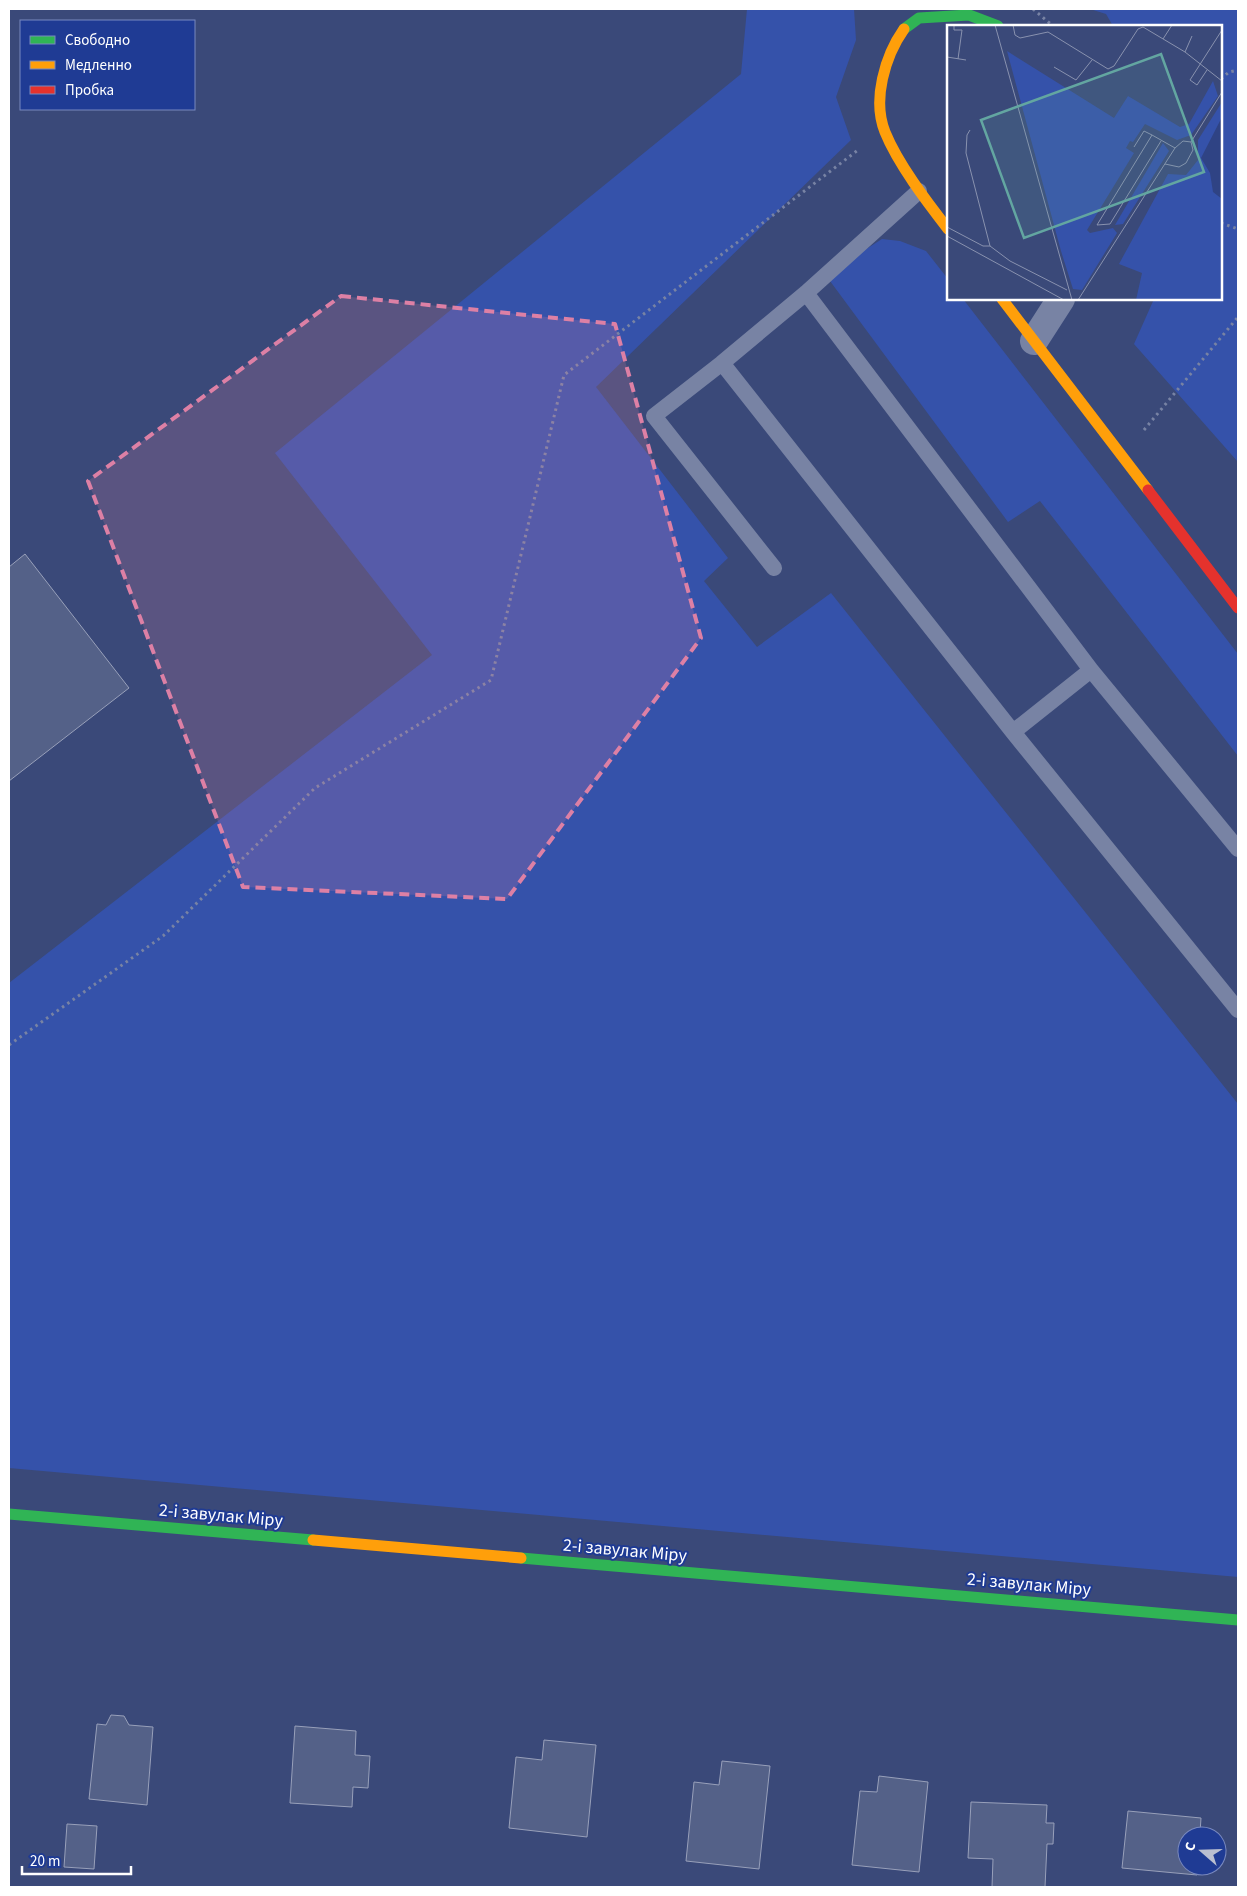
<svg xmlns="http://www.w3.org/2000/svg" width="1247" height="1896" viewBox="0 0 1247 1896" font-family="'Source Sans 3',sans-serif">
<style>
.green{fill:#3552aa}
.building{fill:#546188;stroke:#98a0ba}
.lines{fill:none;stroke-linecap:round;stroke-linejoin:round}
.path{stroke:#7883a4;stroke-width:3;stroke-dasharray:2.5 4;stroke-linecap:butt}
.lane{stroke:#7883a4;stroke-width:16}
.street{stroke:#7883a4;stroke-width:28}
.fast{stroke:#30b455;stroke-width:11}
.slow{stroke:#ff9f0a;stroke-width:11}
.jam{stroke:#e5322d;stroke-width:11}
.marked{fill:#dd80a5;fill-opacity:0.2;stroke:#dd80a5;stroke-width:4;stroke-dasharray:10 6;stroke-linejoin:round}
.labels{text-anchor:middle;stroke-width:4;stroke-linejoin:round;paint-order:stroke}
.street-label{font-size:18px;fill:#fff;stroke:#1f3b94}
.inset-road{fill:none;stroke:#8992af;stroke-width:1}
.view{fill:#63a6a1;fill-opacity:0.15;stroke:#63a6a1;stroke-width:2.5}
.inset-edge{fill:none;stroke:#fff;stroke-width:2.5}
</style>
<rect width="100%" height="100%" fill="#3a4979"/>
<path class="green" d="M747,9H854L856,40L836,97L851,140L596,387L728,558L704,581L757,647L831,593L1238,1104V1577L9,1468V983L432,655L275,453L741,74Z
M1090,9H1238V462L1134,344L1154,299H1221V26H1113L1106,14Z
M882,239L900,241L926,251L948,279V299H963L1238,654V756L1040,501L1008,522L830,281L860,253Z"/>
<path class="building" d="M25,554L129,688L9,781V567Z
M111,1715L124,1716L129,1725L153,1727L147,1805L89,1799L97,1724L106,1725Z
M295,1726L356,1731L355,1755L370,1756L368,1788L353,1787L352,1807L290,1803Z
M544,1740L596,1745L587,1837L509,1828L516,1757L542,1760Z
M722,1761L770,1766L759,1869L686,1861L694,1782L719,1785Z
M879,1776L928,1782L919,1872L852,1865L860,1791L877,1792Z
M971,1802L1047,1805L1046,1823H1054L1053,1844H1047L1045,1887H992L993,1859L968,1858Z
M1128,1811L1201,1818L1200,1833L1211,1836H1187V1866H1197V1875L1122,1868Z
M67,1824L97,1826L94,1869L64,1867Z"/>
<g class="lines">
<path class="path" d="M1033,9L1053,26
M1221,79L1229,72L1238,70
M1221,223L1238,229
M1144,430L1238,317
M9,1045L163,936L315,788L491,680L564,375L858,150"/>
<path class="lane" d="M919,191L806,293L722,363L1013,732L1238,1010
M806,293L1091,670L1238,849
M722,363L654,416L774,568
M1013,732L1091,670"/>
<path class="street" d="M1034,341L1061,299"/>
<path class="fast" d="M904,29L919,18L969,15L998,26
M9,1514L313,1540
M521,1558L1238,1620"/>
<path class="slow" d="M904,29C885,56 872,100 885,132C898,164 927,202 948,229
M1002,299L1148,490
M313,1540L521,1558"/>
<path class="jam" d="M1148,490L1238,608"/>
</g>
<path class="marked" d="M341,296L615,324L701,638L507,899L243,887L88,481Z"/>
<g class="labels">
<g class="street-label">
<text transform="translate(221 1515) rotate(5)" y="6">2-і завулак Міру</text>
<text transform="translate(625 1550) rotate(5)" y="6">2-і завулак Міру</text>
<text transform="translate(1029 1584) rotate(5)" y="6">2-і завулак Міру</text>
</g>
</g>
<g transform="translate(947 25)">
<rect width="275" height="275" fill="#3a4979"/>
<path d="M60,26L167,93L181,71L233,102L242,99L266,56L271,71L244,110L230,115L198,99L186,117L183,116L179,123L187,128L140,205L143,208L166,203L170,208L135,265L126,264L114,226ZM275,77V275H189L195,248L172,239L221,149L239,150L251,135V115ZM216,118L222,126L176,199L168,200Z" fill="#3552aa"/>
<path d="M275,92V174L266,167L263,148L254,133Z" fill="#2f4384"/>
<path class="inset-road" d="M7,0V5H15L11,34M48,0L125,275M66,0L68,10L73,13L101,7L161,44L167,41L191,4L196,2L238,27L275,56M216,14L225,0M238,27L245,11M0,32L19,35M107,42L129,55L145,35M260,45L250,60L243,55L275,5M23,105L20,110L19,128L43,221L63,236L120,265M214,116L163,199L150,200L205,110L228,123M187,122L197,106L205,110M218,139L232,142L239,138L246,125L244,117L275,67M0,202L36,221H43M0,211L117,275M131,275L228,123L236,116L244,117"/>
<path class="view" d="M214,29L257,147L77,213L34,95Z"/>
<rect width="275" height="275" class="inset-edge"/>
</g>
<rect width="1247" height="1896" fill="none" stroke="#ffffff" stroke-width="20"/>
<rect x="20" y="20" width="175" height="90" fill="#1f3b94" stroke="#7989bf"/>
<rect x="30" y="36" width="25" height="8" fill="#30b455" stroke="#7989bf"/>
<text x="65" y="45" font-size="15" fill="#ffffff">Свободно</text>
<rect x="30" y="61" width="25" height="8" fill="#ff9f0a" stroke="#7989bf"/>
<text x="65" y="70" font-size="15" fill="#ffffff">Медленно</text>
<rect x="30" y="86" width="25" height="8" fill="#e5322d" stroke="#7989bf"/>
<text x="65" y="95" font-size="15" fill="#ffffff">Пробка</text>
<g transform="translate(1202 1851) rotate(290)"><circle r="24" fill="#1f3b94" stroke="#7989bf"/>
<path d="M0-4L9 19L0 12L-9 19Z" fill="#babfd0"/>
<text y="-8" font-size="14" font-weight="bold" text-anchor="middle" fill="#ffffff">С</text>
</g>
<path d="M22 1866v8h109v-8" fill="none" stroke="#ffffff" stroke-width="2.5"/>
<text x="30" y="1866" font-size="15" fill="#ffffff" stroke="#1f3b94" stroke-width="4" paint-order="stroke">20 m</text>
</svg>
